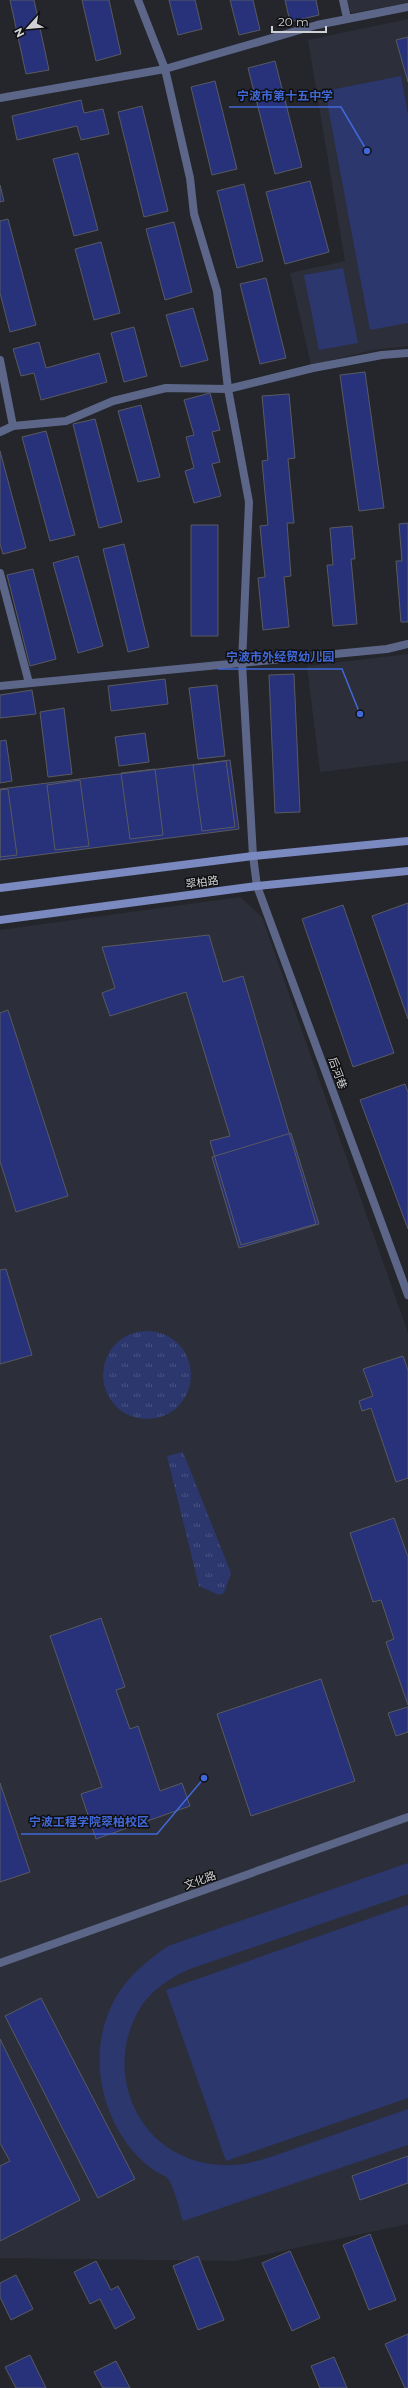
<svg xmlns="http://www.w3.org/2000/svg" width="408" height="2388" viewBox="0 0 408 2388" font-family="Montserrat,'Noto Sans SC',sans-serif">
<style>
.built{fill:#2c2f39}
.grass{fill:url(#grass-tufts)}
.pitch{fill:#2c376e}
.building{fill:#27327a;stroke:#595a60}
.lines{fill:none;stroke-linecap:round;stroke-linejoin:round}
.minor{stroke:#5c6688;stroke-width:8}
.tertiary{stroke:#5c6688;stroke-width:8}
.secondary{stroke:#7a89c0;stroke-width:8}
.labels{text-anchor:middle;stroke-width:3;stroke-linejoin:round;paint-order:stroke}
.street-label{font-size:11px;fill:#d0d1d4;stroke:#0f0f11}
.leader{fill:none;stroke:#4168d7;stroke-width:1.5}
.callout-dot{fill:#4168d7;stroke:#0f0f11;stroke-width:1.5}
.callout-label{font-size:12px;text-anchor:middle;font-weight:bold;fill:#4168d7;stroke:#0f0f11;stroke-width:3;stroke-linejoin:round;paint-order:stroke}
</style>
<defs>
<pattern id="grass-tufts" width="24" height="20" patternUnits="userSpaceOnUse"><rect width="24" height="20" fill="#2c376e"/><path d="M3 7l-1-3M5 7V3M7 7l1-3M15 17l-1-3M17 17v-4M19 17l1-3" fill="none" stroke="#4a5382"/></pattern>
</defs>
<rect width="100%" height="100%" fill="#25262b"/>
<path class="built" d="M347,0H408V3L351,13Z
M408,19V346L373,350L311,365L290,273L345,261L308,40Z
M408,654V761L320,772L307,666Z
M240,897L262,917L408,1333V2224L235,2261L0,2258V930Z"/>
<path class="grass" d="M103 1375a44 44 0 1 1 88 0a44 44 0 1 1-88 0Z
M183,1452L231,1573L224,1593L219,1595L199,1586L167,1456Z"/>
<path class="pitch" d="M401,76L408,115V323L370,330L325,91Z
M343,268L358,343L319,350L304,275Z
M408,1863V1894L187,1970C171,1978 153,1989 142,2005C99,2071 139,2161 221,2165C251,2167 280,2153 308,2144C341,2132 375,2121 408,2109V2145L183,2221C180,2212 174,2186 168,2179C165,2175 158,2173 155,2171C143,2163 133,2152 125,2141C96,2098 90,2043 116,1997C128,1976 148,1960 168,1946Z
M408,1905V2098L226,2161L166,1990Z"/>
<path class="building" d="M10,0H34L49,70L26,74Z
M82,0H109L121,54L96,61Z
M169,0H195L202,29L178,35Z
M230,0H253L260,30L239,35Z
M285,0H316L319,15L290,22Z
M408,37V82L396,40Z
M275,61L302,167L275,174L248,68Z
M215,81L237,169L212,175L191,87Z
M81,100L84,113L103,109L109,134L81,140L77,126L17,140L12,116Z
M142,106L168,211L144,217L118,112Z
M78,153L98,230L74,236L53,159Z
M310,181L329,252L285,264L266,192Z
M244,184L263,261L237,268L217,191Z
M0,185L4,201L0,202Z
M8,219L36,325L10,332L0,293V221Z
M174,222L192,292L165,300L146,229Z
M101,242L120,313L94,320L75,249Z
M266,278L286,358L260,364L240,284Z
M193,308L208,360L181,367L166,315Z
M134,327L147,376L124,382L111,333Z
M39,342L46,368L99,353L107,382L41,400L34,373L21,376L13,349Z
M365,372L384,508L359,511L340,375Z
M210,393L220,430L212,432L220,462L212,464L221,496L194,503L185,471L194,468L186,437L194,435L184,400Z
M289,394L295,458L288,459L294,523H287L291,576L284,577L289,627L263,630L258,578L265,577L260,526L268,525L262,461L268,460L262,396Z
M141,405L160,477L138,482L118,411Z
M95,419L122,522L99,528L73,424Z
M46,431L75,535L50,541L22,437Z
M0,451L26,548L3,554L0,544Z
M408,523V622H401L396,561H402L399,524Z
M191,525H218V636H191Z
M352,526L355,559H351L357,624L333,626L327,565H333L330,528Z
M124,544L149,647L128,652L103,549Z
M78,556L103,646L78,653L53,563Z
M33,569L56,659L30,666L7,575Z
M294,674L300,812L275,813L269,675Z
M165,679L168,704L111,711L108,686Z
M217,685L225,756L198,759L189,688Z
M32,690L36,714L0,718V695Z
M64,708L72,774L48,777L40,712Z
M145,733L149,762L119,766L115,737Z
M6,740L12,781L0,783V741Z
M230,760L239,829L0,860V789Z
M226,761L235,827L202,831L193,765Z
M155,769L163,835L130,839L121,773Z
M80,780L89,846L55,850L47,785Z
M8,789L17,855L0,857V790Z
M408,903V1019L372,916Z
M343,905L394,1053L353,1067L302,919Z
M209,935L223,982L243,976L316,1224L241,1245L210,1141L230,1136L186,992L110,1016L102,993L115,988L102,947Z
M8,1010L68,1196L16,1212L0,1161V1013Z
M405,1084L408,1092V1229L360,1100Z
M291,1133L319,1224L239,1248L212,1157Z
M6,1269L32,1355L0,1364V1270Z
M403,1356L408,1370V1478L396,1482L371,1408L362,1411L359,1401L373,1396L363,1369Z
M394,1518L408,1557V1705L386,1642L394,1639L381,1600L373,1602L350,1533Z
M101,1618L125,1687L116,1690L130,1729L138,1726L160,1791L182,1783L190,1806L96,1839L81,1794L102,1787L50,1636Z
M321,1679L355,1781L251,1816L217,1714Z
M408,1707V1732L396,1736L388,1713Z
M0,1783L30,1872L0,1882Z
M41,1998L135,2179L98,2198L5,2016Z
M0,2039L80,2200L0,2241V2166L10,2161L0,2143Z
M408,2156V2183L360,2200L352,2176Z
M370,2234L396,2300L369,2310L343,2245Z
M290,2251L320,2318L292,2331L262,2263Z
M198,2256L224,2320L198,2330L173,2266Z
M96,2261L111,2290L118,2286L135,2318L115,2329L100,2299L90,2304L74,2272Z
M16,2275L33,2309L11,2320L0,2297V2283Z
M408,2334V2388H405L385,2344Z
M30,2355L46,2388H16L5,2367Z
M334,2357L347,2388H320L311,2366Z
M116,2361L130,2388H103L94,2372Z"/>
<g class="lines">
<path class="minor" d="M138,0L165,69L190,178L194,214L217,291L228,389L249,502L242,663L253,856L257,886L408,1295
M343,0L347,18
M0,98L165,69L317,25L408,7
M0,360L13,426L0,432
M13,426L66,421L113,401L166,388L228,389L313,368L382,355L408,353
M0,573L29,683
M0,686L387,649L408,644"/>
<path class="tertiary" d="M0,1963L408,1817"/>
<path class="secondary" d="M0,888L253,856L408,841
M0,920L257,886L408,871"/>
</g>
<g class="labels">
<g class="street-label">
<text transform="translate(202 882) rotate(-7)" y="4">翠柏路</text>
<text transform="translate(338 1073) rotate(70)" y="4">后河巷</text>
<text transform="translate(200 1880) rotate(-20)" y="4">文化路</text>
</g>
</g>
<path class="leader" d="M367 151L341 107H229M360 714L342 669H218M204 1778L157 1834H21"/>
<g class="callout-dot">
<circle cx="367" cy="151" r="4"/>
<circle cx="360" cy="714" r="4"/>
<circle cx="204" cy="1778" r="4"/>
</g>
<g class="callout-label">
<text x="285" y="100">宁波市第十五中学</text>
<text x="280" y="661">宁波市外经贸幼儿园</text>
<text x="89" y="1826">宁波工程学院翠柏校区</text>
</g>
<g transform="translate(28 28) rotate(243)" stroke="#0f0f11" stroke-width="3" paint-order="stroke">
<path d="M0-3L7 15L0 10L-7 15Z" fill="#d0d1d4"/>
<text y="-6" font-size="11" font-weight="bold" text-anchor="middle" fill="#d0d1d4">N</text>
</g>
<path d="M272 26v6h54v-6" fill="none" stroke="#d0d1d4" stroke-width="2"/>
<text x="278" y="26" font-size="12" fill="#d0d1d4" stroke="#0f0f11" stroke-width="3" paint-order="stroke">20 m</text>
</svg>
